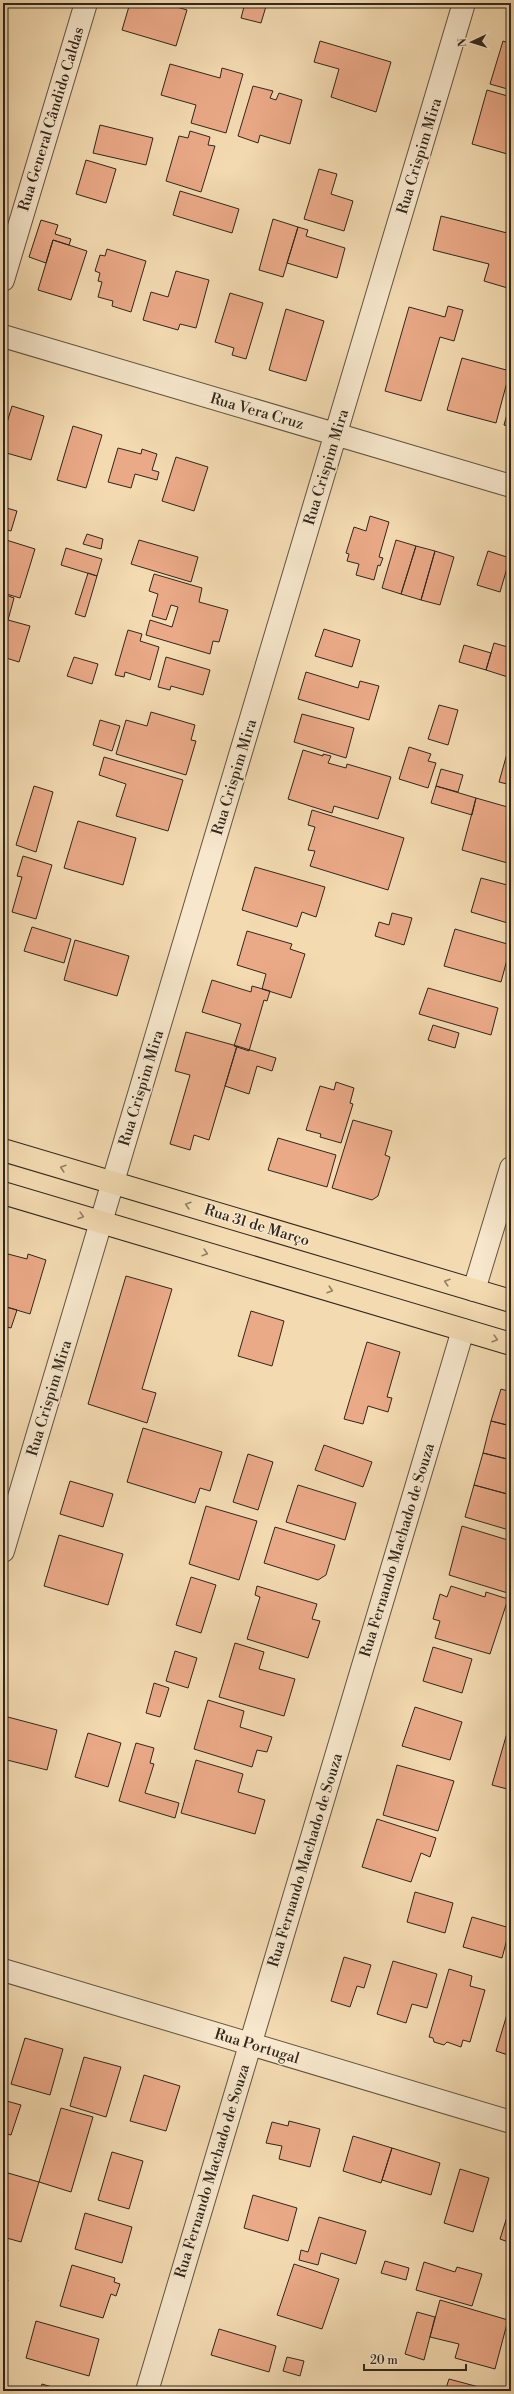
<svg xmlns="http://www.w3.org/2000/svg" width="514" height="2394" viewBox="0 0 514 2394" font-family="'Libre Bodoni',serif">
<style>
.building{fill:#eaa987;stroke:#30261c}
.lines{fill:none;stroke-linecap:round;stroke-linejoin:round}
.minor-casing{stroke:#615341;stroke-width:24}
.major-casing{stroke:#30261c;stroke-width:24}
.minor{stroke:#f7e7cc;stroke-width:22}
.major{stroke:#f3dab1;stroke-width:22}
.oneway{stroke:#928066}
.labels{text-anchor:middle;stroke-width:3;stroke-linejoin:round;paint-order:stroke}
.street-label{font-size:15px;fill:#30261c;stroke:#f7e7cc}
</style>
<rect width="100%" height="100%" fill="#f3dab1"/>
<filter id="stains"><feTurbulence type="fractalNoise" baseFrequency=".005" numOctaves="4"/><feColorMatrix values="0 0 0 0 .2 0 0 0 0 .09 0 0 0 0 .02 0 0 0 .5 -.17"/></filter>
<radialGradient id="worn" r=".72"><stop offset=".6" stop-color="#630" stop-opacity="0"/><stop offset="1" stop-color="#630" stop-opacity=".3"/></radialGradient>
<path class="building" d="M130,3H164L187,10L176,46L122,30Z
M245,3H267L261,23L241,18Z
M320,41L391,62L376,112L331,97L339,69L314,62Z
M503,41L511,44V90L490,84Z
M170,64L220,78L222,68L243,74L226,133L191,123L196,105L161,95Z
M253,86L273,91L270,98L276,100L279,93L302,100L290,144L260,135L258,143L238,136Z
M487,90L511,97V155L472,144Z
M100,125L153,138L146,165L93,153Z
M190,131L210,137L208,145L215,146L201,192L166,181L179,136L188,138Z
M86,160L116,169L106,203L76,194Z
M319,169L337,174L331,194L353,201L344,231L304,219Z
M180,191L239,209L232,233L173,215Z
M441,216L511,234V289L484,281L489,264L433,250Z
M273,219L298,227L283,277L259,270Z
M41,220L58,225L55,234L71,239L69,245L53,240L46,263L29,257Z
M298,227L308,230L306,236L345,248L337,278L287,263Z
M53,240L87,251L71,300L38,290Z
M107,249L146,261L131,312L112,306L113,301L98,297L102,282L98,281L100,273L95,271L100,255L105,256Z
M176,271L209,280L196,328L180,324L178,330L143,320L151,292L168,297Z
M230,293L263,303L246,359L232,355L234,348L215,342Z
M448,306L463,310L454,341L440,337L421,401L385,391L409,307L445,317Z
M286,309L324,321L306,381L269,370Z
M462,358L510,371L496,423L447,410Z
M511,400V427L504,425Z
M12,406L44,416L31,460L3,452V436Z
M73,426L102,435L86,488L57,480Z
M118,448L141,454L142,449L157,454L152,470L159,472L157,480L135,474L131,488L108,482Z
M176,457L208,467L194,511L162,501Z
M3,507L17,511L11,531L3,529Z
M370,516L389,522L379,557L383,558L380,566L378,565L374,580L356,575L359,564L347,561L349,554L346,553L354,527L366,531Z
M87,534L103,539L101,549L83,544Z
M3,539L35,549L20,598L3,593Z
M139,540L198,557L191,582L131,564Z
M396,540L416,546L401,594L382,588Z
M416,546L435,551L421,600L401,594Z
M66,548L102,559L97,576L61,565Z
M435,551L454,557L440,605L421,600Z
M488,551L510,558L500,592L477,585Z
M88,573L97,576L85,617L75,614Z
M154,574L202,588L199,602L228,610L219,642L213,641L210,654L146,635L150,620L172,627L178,607L171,605L166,620L152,616L158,594L149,591Z
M3,594L14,598L8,620L30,626L19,662L3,657Z
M324,629L360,640L352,667L315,656Z
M128,630L142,634L140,641L159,647L150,680L125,672L124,677L115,675Z
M494,643L511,648V678L486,670Z
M464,645L491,653L486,670L459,662Z
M74,657L98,664L92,684L67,676Z
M166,657L210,670L203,695L171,686L170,690L158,687Z
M306,672L358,688L360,681L379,686L369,720L298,699Z
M439,705L458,710L448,745L428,739Z
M151,712L195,725L191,740L196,741L186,775L116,754L126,720L147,726Z
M302,714L354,728L346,758L294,742Z
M100,720L120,726L112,751L93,745Z
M409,747L431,754L428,761L436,763L428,788L399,779Z
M303,750L323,756V754L331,756L328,763L346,768L347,764L391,777L378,819L334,806L332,813L288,799Z
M508,750L511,751V785L499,782Z
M104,757L183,780L168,831L116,816L126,784L99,775Z
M441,769L463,775L458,792L436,786Z
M34,786L53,792L36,852L16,845Z
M436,786L476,798L472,815L431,803Z
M476,798L511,808V864L462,850Z
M312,810L404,838L388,890L310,866L315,851L308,850L315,827L308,825Z
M78,821L136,838L123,885L64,868Z
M23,856L52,865L36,919L12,912L22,877L17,876Z
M255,867L325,887L316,917L302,912L297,927L242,910Z
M481,878L511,886V924L471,912Z
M392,913L412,918L404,945L375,936L379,922L389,925Z
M32,927L71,939L64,963L24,951Z
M455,929L511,945L501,982L444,966Z
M247,931L292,944L290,949L305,954L291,998L262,989L266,974L237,965Z
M75,940L129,956L117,996L64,980Z
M212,980L251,992L252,986L270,991L267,1001L264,1000L249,1051L234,1046L241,1024L202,1012Z
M428,988L498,1008L491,1035L419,1014Z
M433,1025L459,1033L455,1048L428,1040Z
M186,1032L237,1046L209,1140L194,1135L190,1150L170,1144L190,1075L175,1071Z
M237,1046L276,1058L272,1071L257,1066L249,1094L225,1086Z
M336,1082L354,1088L350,1103L353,1104L341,1143L320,1137L321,1134L306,1130L320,1086L334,1090Z
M353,1120L392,1131L385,1155L390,1157L378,1196L372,1200L332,1188Z
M278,1138L336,1155L327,1187L268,1170Z
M8,1254L27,1259L28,1254L46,1260L30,1314L3,1306V1272Z
M126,1276L172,1289L142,1389L156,1393L147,1423L88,1404Z
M3,1306L17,1310L11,1328L3,1326Z
M251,1311L284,1321L272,1366L238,1356Z
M367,1342L400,1352L387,1397L392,1398L388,1412L368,1406L363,1424L344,1419Z
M501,1389L511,1392V1426L491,1421Z
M491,1421L511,1426V1460L483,1453Z
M143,1428L222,1452L210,1491L200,1488L195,1503L127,1482Z
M324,1445L372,1462L363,1487L315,1470Z
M483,1453L511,1460V1495L474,1485Z
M248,1454L273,1462L258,1510L233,1502Z
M70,1481L113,1494L103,1527L60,1514Z
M298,1485L356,1503L345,1540L286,1522Z
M474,1485L511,1495V1522L509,1530L465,1517Z
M206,1506L257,1521L239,1580L189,1564Z
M462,1526L511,1541V1594L449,1575Z
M275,1527L335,1545L326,1575L318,1580L264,1563Z
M59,1535L123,1554L108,1605L44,1586Z
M191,1577L216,1585L201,1633L176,1625Z
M257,1586L317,1604L312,1619L320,1621L308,1658L247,1639L260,1597L255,1595Z
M451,1586L485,1597L486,1592L508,1599L490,1654L435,1638L440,1621L433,1619L440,1594L447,1597Z
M235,1643L264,1652L259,1669L295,1679L284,1716L219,1697Z
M433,1647L472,1659L462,1693L423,1681Z
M175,1651L197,1658L188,1688L166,1681Z
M154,1683L169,1688L160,1717L146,1713Z
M208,1700L244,1711L240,1727L272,1737L267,1752L257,1750L252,1767L194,1749Z
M415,1707L462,1722L450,1760L402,1746Z
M4,1716L57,1730L47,1770L3,1759Z
M509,1726H511V1790L492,1785Z
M88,1733L121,1743L108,1787L75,1777Z
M136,1743L154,1748L150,1763L154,1764L145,1793L179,1803L175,1818L119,1801Z
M196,1760L243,1774L238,1792L265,1800L255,1834L181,1813Z
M397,1765L454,1781L438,1831L383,1815Z
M377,1819L436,1838L430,1857L421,1853L411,1882L362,1867Z
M415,1892L453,1903L445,1933L407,1922Z
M472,1917L510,1928L502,1958L463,1947Z
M344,1957L371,1965L364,1988L357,1986L350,2007L331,2001Z
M393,1961L437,1974L427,2008L412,2004L406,2023L377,2014Z
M449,1969L472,1976L470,1986L485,1990L470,2042L463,2040L461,2047L447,2042L444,2045L434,2042L433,2038L429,2037Z
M511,2001V2056L496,2051Z
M25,2038L63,2049L50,2095L11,2084Z
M84,2057L121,2067L106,2117L70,2106Z
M144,2075L180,2086L166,2131L130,2121Z
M3,2100L21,2105L11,2135L3,2133Z
M61,2108L93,2117L71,2192L39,2182Z
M289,2121L320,2129L310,2167L279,2159L282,2146L266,2143L272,2122L288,2126Z
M353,2136L392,2148L381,2183L343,2171Z
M392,2148L440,2163L431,2195L382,2180Z
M112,2152L143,2161L129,2209L98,2200Z
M460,2169L489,2178L473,2232L444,2223Z
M8,2173L39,2182L21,2242L3,2237V2191Z
M253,2195L297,2208L288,2241L244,2228Z
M511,2204V2243L500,2239Z
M85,2213L132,2227L122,2263L75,2249Z
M319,2217L366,2231L356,2264L321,2253L318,2265L299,2260L301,2250L308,2252Z
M385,2261L409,2268L406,2280L381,2273Z
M424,2262L455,2272L457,2267L482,2274L472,2306L416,2290Z
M294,2264L339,2279L322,2329L277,2315Z
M72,2265L115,2278L114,2282L120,2284L116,2296L111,2294L103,2318L60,2306Z
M3,2279L8,2280L3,2296Z
M440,2300L508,2320L495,2369L455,2358L459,2344L430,2337Z
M417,2312L435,2317L424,2360L405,2354Z
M36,2321L99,2339L89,2376L26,2358Z
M219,2329L276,2346L269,2372L211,2355Z
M287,2357L304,2361L300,2376L283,2371Z
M449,2379L490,2390V2391H445Z
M42,2384L65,2391H40Z"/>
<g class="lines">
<g class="minor-casing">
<path id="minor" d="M3,280L86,3
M3,336L511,486
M474,1290L511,1168
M3,1551L464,3
M3,1970L511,2122
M147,2391L463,1330"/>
</g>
<g class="major-casing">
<path id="major" d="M3,1150L511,1301
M3,1193L511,1344"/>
</g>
<use href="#minor" class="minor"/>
<use href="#major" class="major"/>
</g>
<defs><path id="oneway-chevron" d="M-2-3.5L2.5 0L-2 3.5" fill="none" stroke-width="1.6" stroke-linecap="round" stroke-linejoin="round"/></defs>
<g class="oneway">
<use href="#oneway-chevron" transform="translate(63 1168) rotate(-163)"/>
<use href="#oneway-chevron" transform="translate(188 1205) rotate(-163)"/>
<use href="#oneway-chevron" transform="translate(81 1216) rotate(16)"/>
<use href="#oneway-chevron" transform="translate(205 1253) rotate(17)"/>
<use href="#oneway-chevron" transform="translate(447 1282) rotate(-163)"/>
<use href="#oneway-chevron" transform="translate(330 1290) rotate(17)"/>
<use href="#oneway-chevron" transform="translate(495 1339) rotate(16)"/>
</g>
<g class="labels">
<g class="street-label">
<text transform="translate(51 119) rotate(-73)" y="5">Rua General Cândido Caldas</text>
<text transform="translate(419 156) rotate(-73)" y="5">Rua Crispim Mira</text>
<text transform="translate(257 411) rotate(16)" y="5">Rua Vera Cruz</text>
<text transform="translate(326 467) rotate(-73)" y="5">Rua Crispim Mira</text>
<text transform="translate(234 777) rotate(-73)" y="5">Rua Crispim Mira</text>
<text transform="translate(141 1088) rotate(-73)" y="5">Rua Crispim Mira</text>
<text transform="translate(257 1225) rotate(17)" y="5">Rua 31 de Março</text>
<text transform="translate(49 1398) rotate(-73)" y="5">Rua Crispim Mira</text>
<text transform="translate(397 1550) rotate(-73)" y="5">Rua Fernando Machado de Souza</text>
<text transform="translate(305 1860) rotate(-73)" y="5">Rua Fernando Machado de Souza</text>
<text transform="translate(257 2046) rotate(17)" y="5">Rua Portugal</text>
<text transform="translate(212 2171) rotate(-73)" y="5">Rua Fernando Machado de Souza</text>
</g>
</g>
<rect width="514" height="2394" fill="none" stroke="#f3dab1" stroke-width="16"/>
<rect x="4" y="4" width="506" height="2386" fill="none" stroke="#30261c" stroke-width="2"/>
<rect x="8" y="8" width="498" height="2378" fill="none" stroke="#30261c"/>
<g transform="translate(472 42) rotate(266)" stroke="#f7e7cc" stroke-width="3" paint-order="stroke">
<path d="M0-3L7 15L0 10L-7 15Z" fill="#30261c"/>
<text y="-6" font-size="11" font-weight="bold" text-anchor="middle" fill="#30261c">N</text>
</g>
<path d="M364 2364v6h102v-6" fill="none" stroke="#30261c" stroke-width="2"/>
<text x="370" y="2364" font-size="12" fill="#30261c" stroke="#f7e7cc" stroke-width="3" paint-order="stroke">20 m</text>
<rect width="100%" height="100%" filter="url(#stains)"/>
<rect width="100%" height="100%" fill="url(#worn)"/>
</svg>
